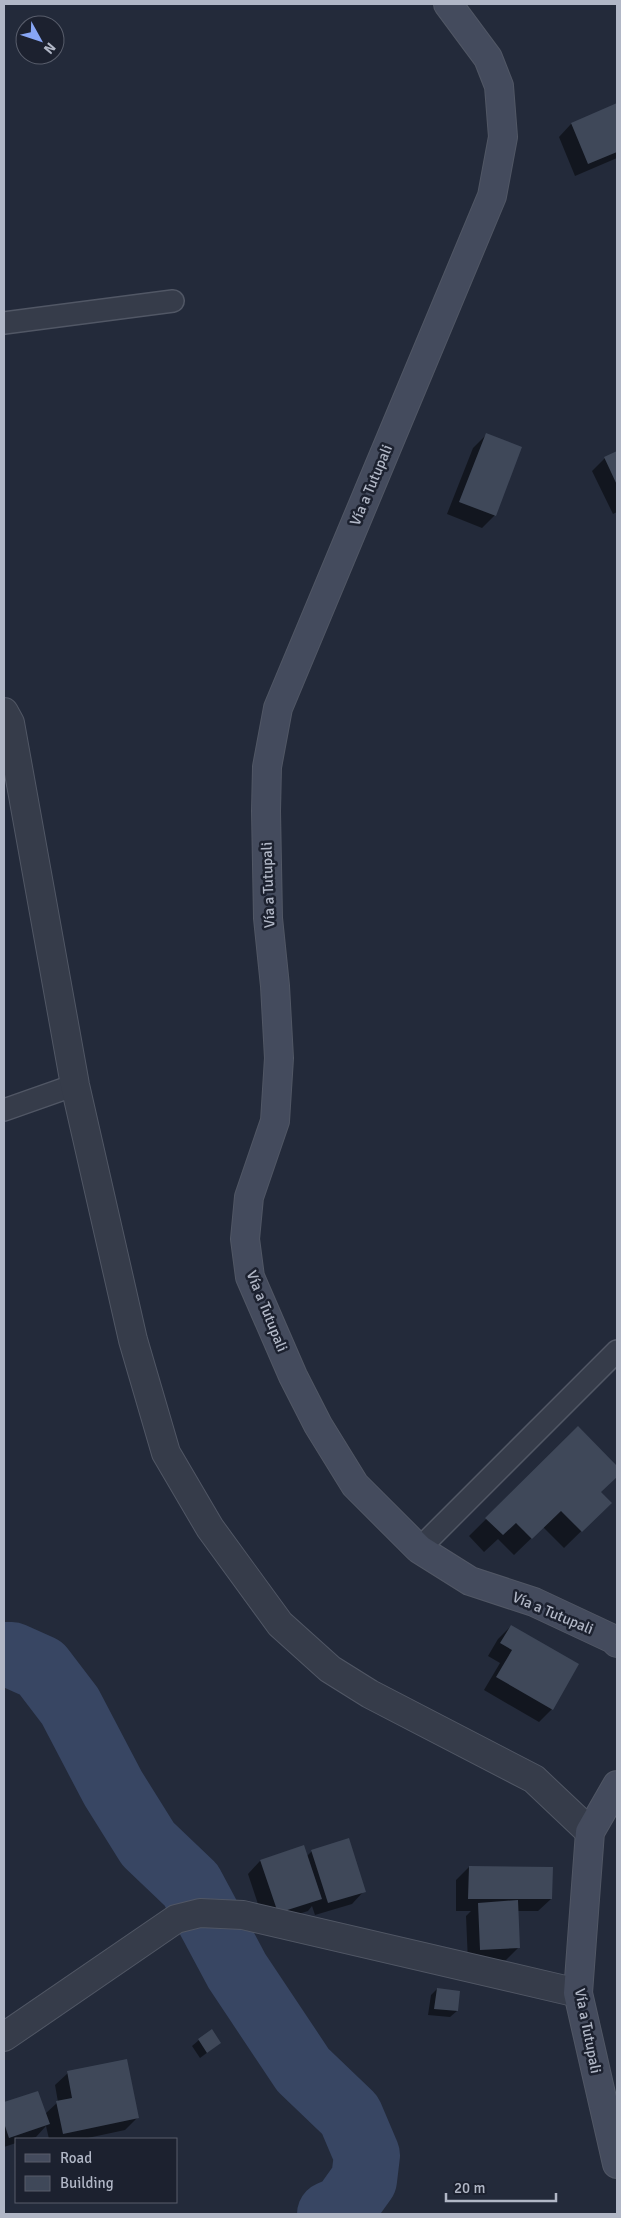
<svg xmlns="http://www.w3.org/2000/svg" width="621" height="2218" viewBox="0 0 621 2218" font-family="Signika,sans-serif">
<style>
.shadow{fill:#0007}
.lines{fill:none;stroke-linecap:round;stroke-linejoin:round}
.river{stroke:#384663;stroke-width:66}
.building{fill:#3f4859}
.lane-casing{stroke:#515765;stroke-width:24}
.street-casing{stroke:#515765;stroke-width:30}
.secondary-casing{stroke:#515765;stroke-width:30}
.lane{stroke:#363c4a;stroke-width:21}
.street{stroke:#363c4a;stroke-width:28}
.secondary{stroke:#444b5d;stroke-width:28}
.labels{text-anchor:middle;stroke-width:5;stroke-linejoin:round;paint-order:stroke}
.street-label{font-size:15px;fill:#b1b7c6;stroke:#1c212f}
</style>
<rect width="100%" height="100%" fill="#232a3a"/>
<path class="shadow" d="M616,105L617,158L575,176L559,137L571,124Z
M486,435L495,515L482,528L447,514L473,448Z
M617,452V512L613,514L592,471L605,458Z
M578,1428L617,1468V1475L600,1492L610,1503L564,1548L543,1527L514,1555L498,1539L484,1552L469,1536Z
M511,1626L578,1665L552,1709L539,1722L484,1690L500,1663L488,1656L498,1639Z
M312,1851L364,1891L352,1904L315,1915L312,1906L308,1911L265,1925L248,1874L260,1861L307,1856Z
M469,1867L551,1899L538,1911H517L519,1947L506,1960L468,1962L466,1916L471,1911H456V1880Z
M437,1989L457,2011L450,2017L428,2015L431,1995Z
M199,2040L220,2043L200,2058L192,2046Z
M68,2073L138,2117L125,2130L83,2139H49L46,2126L36,2137L28,2139H16V2143L4,2147V2104L37,2092L45,2114L58,2102L55,2085Z"/>
<g class="lines">
<path class="river" d="M4,1655H12L41,1668L70,1706L113,1788L148,1844L191,1885L237,1971L303,2070L350,2115L367,2155L364,2180L344,2208L330,2214"/>
</g>
<path class="building" d="M617,103V152L588,164L571,123Z
M486,433L522,447L496,516L459,502Z
M617,451V485L604,457Z
M578,1426L617,1466V1477L601,1492L612,1503L582,1532L561,1511L532,1539L516,1523L503,1535L485,1518Z
M511,1625L579,1664L553,1710L496,1677L512,1650L500,1643Z
M349,1838L366,1892L328,1903L311,1850Z
M304,1845L322,1899L278,1913L260,1860Z
M469,1866L553,1867L552,1899H468Z
M518,1900L520,1948L480,1950L478,1903Z
M437,1988L460,1991L458,2011L434,2009Z
M212,2029L221,2043L207,2053L198,2039Z
M127,2059L139,2118L63,2134L56,2101L72,2098L67,2071Z
M38,2091L50,2124L9,2138L4,2123V2102Z"/>
<g class="lines">
<g class="lane-casing">
<path id="lane" d="M4,323L173,301
M4,1110L75,1085
M419,1549L617,1351"/>
</g>
<g class="street-casing">
<path id="street" d="M4,712L10,723L75,1085L133,1340L166,1453L210,1528L280,1624L330,1669L370,1694L534,1779L590,1832
M4,2037L176,1919L200,1913L243,1915L578,1993"/>
</g>
<g class="secondary-casing">
<path id="secondary" d="M448,4L488,58L499,86L503,137L492,196L278,708L267,767L266,811L268,918L275,986L279,1058L275,1121L249,1197L245,1239L250,1277L293,1376L318,1425L355,1485L419,1549L470,1581L534,1602L613,1639L617,1643
M617,1785L590,1832L578,1993L617,2164"/>
</g>
<use href="#lane" class="lane"/>
<use href="#street" class="street"/>
<use href="#secondary" class="secondary"/>
</g>
<g class="labels">
<g class="street-label">
<text transform="translate(371 485) rotate(-67)" y="5">Vía a Tutupali</text>
<text transform="translate(268 885) rotate(-92)" y="5">Vía a Tutupali</text>
<text transform="translate(267 1311) rotate(68)" y="5">Vía a Tutupali</text>
<text transform="translate(553 1613) rotate(23)" y="5">Vía a Tutupali</text>
<text transform="translate(588 2031) rotate(79)" y="5">Vía a Tutupali</text>
</g>
</g>
<rect width="621" height="2218" fill="none" stroke="#b1b7c6" stroke-width="10"/>
<rect x="15" y="2138" width="162" height="65" fill="#1c212f" stroke="#585d6b"/>
<rect x="25" y="2154" width="25" height="8" fill="#444b5d" stroke="#585d6b"/>
<text x="60" y="2163" font-size="15" fill="#b1b7c6">Road</text>
<rect x="25" y="2176" width="25" height="15" fill="#3f4859" stroke="#585d6b"/>
<text x="60" y="2188" font-size="15" fill="#b1b7c6">Building</text>
<g transform="translate(40 40) rotate(130)"><circle r="24" fill="#1c212f" stroke="#585d6b"/>
<path d="M0-4L9 19L0 12L-9 19Z" fill="#88a6f5"/>
<text y="-8" font-size="14" font-weight="bold" text-anchor="middle" fill="#b1b7c6">N</text>
</g>
<path d="M446 2193v8h110v-8" fill="none" stroke="#b1b7c6" stroke-width="2.5"/>
<text x="454" y="2193" font-size="15" fill="#b1b7c6" stroke="#1c212f" stroke-width="4" paint-order="stroke">20 m</text>
</svg>
